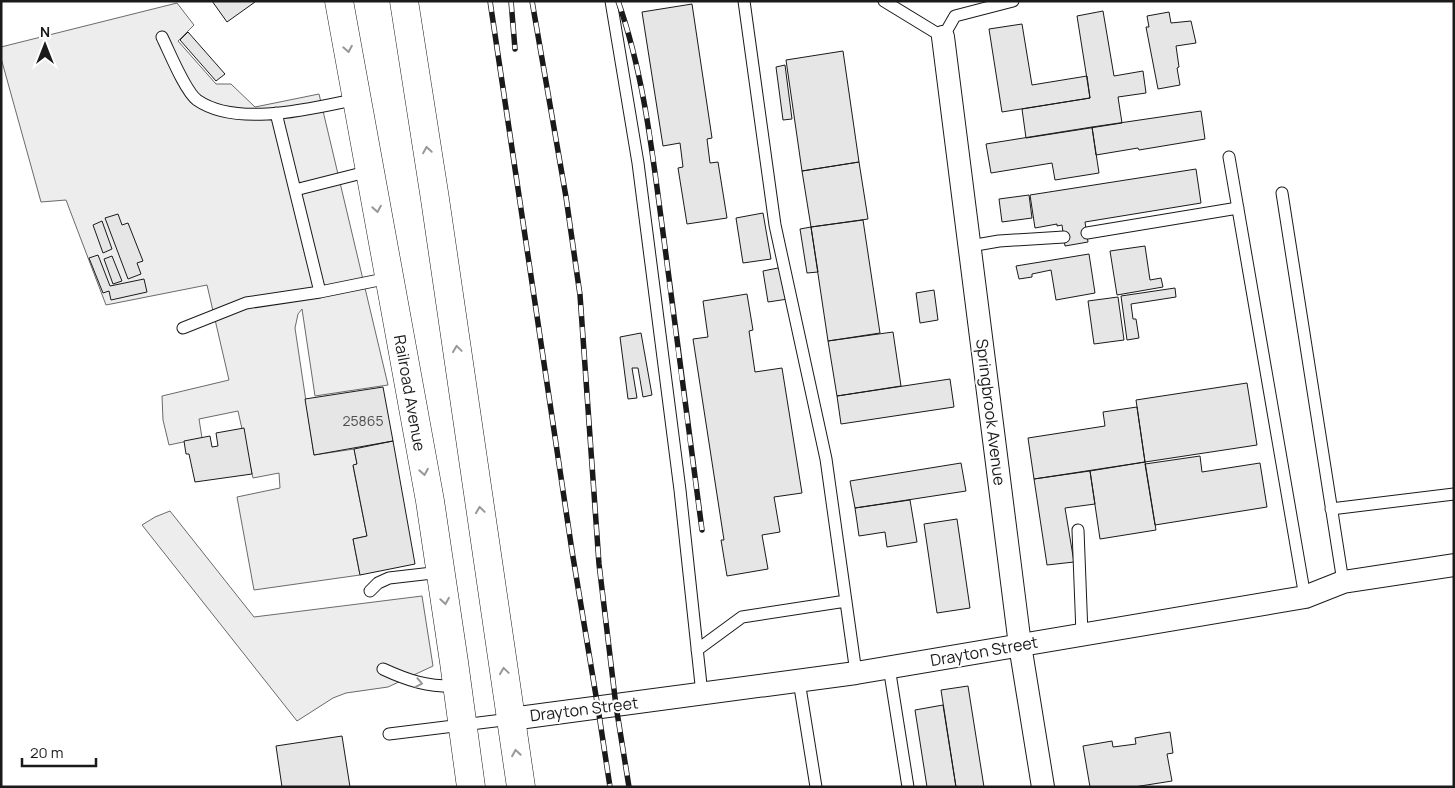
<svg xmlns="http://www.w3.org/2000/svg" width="1455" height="788" viewBox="0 0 1455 788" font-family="Manrope,sans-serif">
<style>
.parking{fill:#ededed;stroke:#6a6a6a}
.building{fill:#e6e6e6;stroke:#1a1a1a}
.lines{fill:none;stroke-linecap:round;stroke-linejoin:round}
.lane-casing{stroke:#1a1a1a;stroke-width:13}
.street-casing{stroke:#1a1a1a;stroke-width:24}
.primary-casing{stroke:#1a1a1a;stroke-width:29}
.lane{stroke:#fff;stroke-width:11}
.street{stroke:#fff;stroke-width:22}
.primary{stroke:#fff;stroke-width:28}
.rail-casing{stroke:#1a1a1a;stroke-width:5.5}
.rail{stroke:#fff;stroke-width:4;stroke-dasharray:11;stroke-linecap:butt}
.oneway{stroke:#989898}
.labels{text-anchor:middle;stroke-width:4;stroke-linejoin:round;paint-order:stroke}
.number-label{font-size:14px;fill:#4d4d4d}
.street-label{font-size:16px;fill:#1a1a1a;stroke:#fff}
</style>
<rect width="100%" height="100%" fill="#fff"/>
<path class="parking" d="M177,3L194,25L178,41L216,84H231L255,107L319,94L388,385L315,396L302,309L298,314L295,328L314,455L354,449L357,464L353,466L367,536L353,539L360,575L254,590L237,497L280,488L279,473L253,478L238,411L199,419L202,438L169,445L163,420L162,396L229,380L207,285L106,305L66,200L41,202L1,58V47Z
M170,511L254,617L422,596L433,666L388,687L346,693L333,698L297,721L142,525L155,517Z"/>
<path class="building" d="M212,1H254L255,2L227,22Z
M692,4L712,138L707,139L710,163L718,162L727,218L687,224L678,168L683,167L680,143L663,146L642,12Z
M1103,11L1114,76L1143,71L1146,93L1118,97L1122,123L1026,138L1022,109L1090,98L1077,16Z
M1169,12L1171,23L1191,21L1196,43L1176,46L1179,67L1177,68L1180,85L1158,89L1146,27H1149L1147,16Z
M1022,24L1032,85L1087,76L1090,98L1002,112L989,29Z
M188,32L225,74L216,81L180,40Z
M843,51L859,162L802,171L786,60Z
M785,65L792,119L783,120L776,67Z
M1201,111L1205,139L1139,150L1138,148L1096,155L1092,127Z
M1092,127L1099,173L1055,180L1052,163L991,173L986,144Z
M859,162L868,219L811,227L802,171Z
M1196,169L1201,203L1085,222L1088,242L1065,246L1062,225L1057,226V224L1035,228L1030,195Z
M1029,195L1032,218L1002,222L999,199Z
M763,213L771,259L743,263L736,218Z
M118,214L122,225L128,223L143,261L137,263L141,274L128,279L105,218Z
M863,220L880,333L828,341L811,227Z
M102,221L112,249L103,253L93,225Z
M811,227L818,272L807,273L800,229Z
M1145,246L1150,280L1161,278L1163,287L1117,295L1110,251Z
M1089,254L1095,293L1056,300L1051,270L1032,274V277L1019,279L1016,266Z
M98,255L110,286L144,279L147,292L111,300L109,291L103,293L89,258Z
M112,256L122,281L113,284L104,259Z
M783,267L788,299L768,302L763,271Z
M1175,288L1176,297L1131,304L1133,319H1136L1139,338L1127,340L1121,296Z
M934,290L938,320L920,323L916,293Z
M747,294L753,330L749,331L755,372L782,368L802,493L774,497L780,532L762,535L768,569L727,576L721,540H724L693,339L708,337L703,301Z
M1118,297L1124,340L1094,344L1088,301Z
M893,332L901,386L837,396L828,341Z
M641,333L652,395L643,397L638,368H632L637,398L628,399L620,337Z
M950,379L954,407L841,424L837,396Z
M1247,383L1257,445L1145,462L1136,400Z
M383,387L393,441L314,455L305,399Z
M1137,407L1145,462L1034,479L1028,438L1105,426L1103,412Z
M244,428L252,474L195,482L189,454H186L184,441L210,436L212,447L218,446L216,433Z
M393,441L415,564L360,575L353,539L367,536L353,465L357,464L354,449Z
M1200,456L1202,472L1260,463L1267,507L1155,525L1145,464Z
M1145,462L1156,530L1100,539L1090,471Z
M961,463L966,491L855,508L850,481Z
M1090,471L1095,504L1065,508L1074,562L1047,565L1034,479Z
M910,500L917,542L887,547L885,532L859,536L855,508Z
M957,519L970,608L937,613L924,524Z
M968,686L984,787H956L941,690Z
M943,705L956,787H927L915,710Z
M1170,732L1173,753L1167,754L1172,781L1134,787H1090L1083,746L1112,741L1113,747L1136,744L1135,738Z
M342,736L350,787H282L276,746Z"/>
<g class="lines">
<g class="lane-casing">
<path id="lane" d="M611,1L638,163L680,490L702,694
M744,1L775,225L826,459L856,673
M884,1L943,37L955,16L1013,1
M162,37C169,51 185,91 197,100C237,128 313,108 357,99
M276,113L320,292
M1229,157L1305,597
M295,190L370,171
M1282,193L1343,582
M1087,233L1238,208
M970,246L999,241L1064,237
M183,328L246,303L320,292L389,278
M1331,509L1454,494
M1078,530L1082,634
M370,591L378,583L389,578L441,572
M697,650L742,617L846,601
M889,667L908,787
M383,669C409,681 428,687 457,686
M799,681L816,787
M389,734L511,719"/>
</g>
<g class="street-casing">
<path id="street" d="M943,37L1020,645L1043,787
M511,719L856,673L1305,597L1343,582L1454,565"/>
</g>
<g class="primary-casing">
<path id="primary" d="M339,1L430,501L454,662L471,787
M404,1L435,199L521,787"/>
</g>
<use href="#lane" class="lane"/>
<use href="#street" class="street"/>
<use href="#primary" class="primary"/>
<g class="rail-casing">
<path id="rail" d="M490,1L572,551L598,708L610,787
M511,1L515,49
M532,1L566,197L580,295L599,564L616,706L629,787
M618,1C645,77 653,160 664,240C676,336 689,433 702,530"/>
</g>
<use href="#rail" class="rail"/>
</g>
<defs><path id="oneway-chevron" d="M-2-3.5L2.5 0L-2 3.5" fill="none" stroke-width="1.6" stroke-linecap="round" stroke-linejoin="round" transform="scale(1.25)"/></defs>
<g class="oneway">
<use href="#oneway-chevron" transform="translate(348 49) rotate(80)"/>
<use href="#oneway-chevron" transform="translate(427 150) rotate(-99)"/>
<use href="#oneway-chevron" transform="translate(377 209) rotate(80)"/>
<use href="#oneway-chevron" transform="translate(457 349) rotate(-98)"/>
<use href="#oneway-chevron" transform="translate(424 472) rotate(80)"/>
<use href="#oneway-chevron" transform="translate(480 510) rotate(-98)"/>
<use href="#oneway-chevron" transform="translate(445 601) rotate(81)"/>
<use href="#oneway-chevron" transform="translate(504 671) rotate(-98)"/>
<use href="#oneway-chevron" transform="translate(419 683) rotate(11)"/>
<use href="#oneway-chevron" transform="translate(516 753) rotate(-99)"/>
</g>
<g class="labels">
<g class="number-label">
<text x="363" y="426">25865</text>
</g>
<g class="street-label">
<text transform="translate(410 393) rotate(80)" y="6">Railroad Avenue</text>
<text transform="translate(991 412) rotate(83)" y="6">Springbrook Avenue</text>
<text transform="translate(984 651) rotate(-10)" y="6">Drayton Street</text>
<text transform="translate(584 709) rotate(-7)" y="6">Drayton Street</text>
</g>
</g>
<rect width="1455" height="788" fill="none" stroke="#1a1a1a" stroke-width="5"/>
<g transform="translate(45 45)" stroke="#ffffff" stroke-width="4" paint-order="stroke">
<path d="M0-4L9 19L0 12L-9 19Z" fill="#1a1a1a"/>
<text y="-8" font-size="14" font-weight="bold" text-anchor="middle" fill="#1a1a1a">N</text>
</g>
<path d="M22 758v8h74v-8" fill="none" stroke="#1a1a1a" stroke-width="2.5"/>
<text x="30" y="758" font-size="15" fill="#1a1a1a" stroke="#ffffff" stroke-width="4" paint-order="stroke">20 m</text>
</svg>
